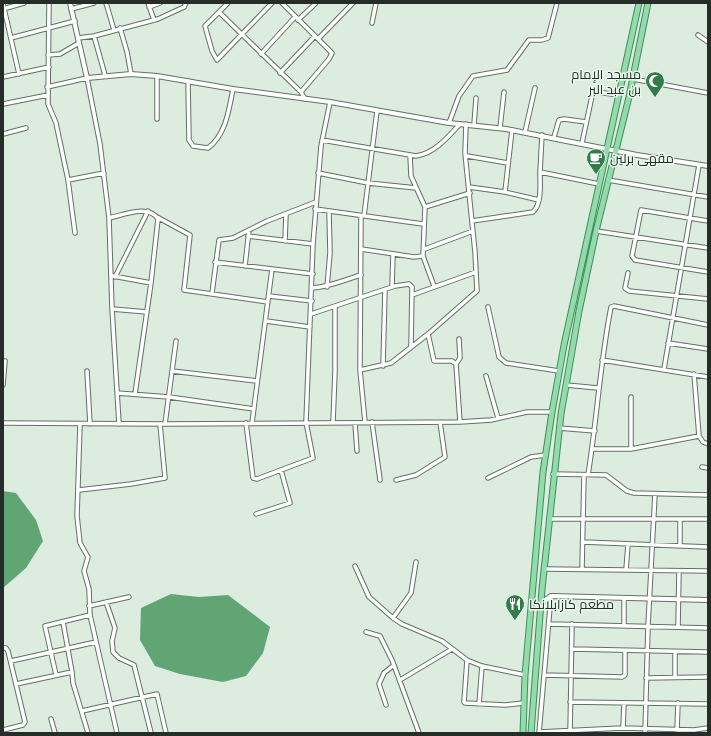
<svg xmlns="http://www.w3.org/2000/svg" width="711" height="736" viewBox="0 0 711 736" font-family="'Space Grotesk',Cairo,sans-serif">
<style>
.water{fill:#61a574}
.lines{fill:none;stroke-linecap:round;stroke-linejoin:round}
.minor-casing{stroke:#627165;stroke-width:5.5}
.tertiary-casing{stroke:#627165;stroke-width:6}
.primary-casing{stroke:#3e8e59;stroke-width:7}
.minor{stroke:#fff;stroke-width:3.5}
.tertiary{stroke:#fff;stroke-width:4}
.primary{stroke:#93dbac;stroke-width:5}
.labels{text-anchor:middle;stroke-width:3;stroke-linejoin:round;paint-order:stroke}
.poi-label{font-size:13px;fill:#262c27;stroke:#e9faec;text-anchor:start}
</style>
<rect width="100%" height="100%" fill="#dcecdf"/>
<path class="water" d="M3,491L16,493L36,520L43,541L26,568L3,588Z
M171,594L199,597L228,595L270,627L263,653L246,676L223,682L180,674L155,666L140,640L141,608Z"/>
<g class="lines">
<g class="minor-casing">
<path id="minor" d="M49,3L48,104L56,123L68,180L75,233
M106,3L114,30
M148,3L154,20
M228,3L205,26L212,51L217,60L272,3
M282,3L332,53L329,59L301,92
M3,4L19,74
M149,7L160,3
M3,9L24,3
M71,9L94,3
M219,12L301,92L305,99
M298,20L316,3
M372,23L376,3
M120,28L127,52L131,74
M698,35L708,42
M94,36L105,75
M11,38L75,21
M78,38L94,36L158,19L184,7L186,3
M318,39L353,3
M261,54L295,17
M48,55L60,54L79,43
M280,73L315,36
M157,76V119
M3,77L49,67
M633,79L708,93
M188,81L189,140L193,146L208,148C226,135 229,109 233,89
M47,87L87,78L100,144L109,218L112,309L119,424
M3,104L48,95
M449,123L459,96L473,76L507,70L529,40H542L548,38L557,3
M474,125L476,98
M500,128L504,92
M525,132L535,88
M3,134L26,128
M554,137L559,120L564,119L586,122
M322,140L416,156C435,153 448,137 460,124
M582,143L592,96L597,92L619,95
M410,155L411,176L425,207L423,256L434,286
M467,156L508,163
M540,172L542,135
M318,173L368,183L416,188
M68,180L104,173
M608,180L708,197
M469,187L505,192L512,130
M505,192L539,200
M425,207L470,193
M315,209L423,224
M361,216L360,370L365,422
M364,216L377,111
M157,217L190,235L184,290L268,302
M109,218C123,215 149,204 158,219L151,283L135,394
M472,221L533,212C542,204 540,184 540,172L599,184
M708,221L641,210L632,256L635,260L708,272
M596,231L708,248
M248,236L313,244
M285,241L286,214
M361,249L414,257L423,256
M425,249L473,231
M215,262L313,274
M245,266L249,230
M628,273L625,288L629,291L708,299
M113,276L151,283
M115,277L148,211
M327,287L330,253L329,211
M392,287L393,254
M312,288C329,287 344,280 361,275
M212,293L219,240L233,238L267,221L316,202
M412,295L476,272
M269,296L312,301
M488,307L499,357L506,363L559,371
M112,309L147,312
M311,314L395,286L409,284L412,287L411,346
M266,321L310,327
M428,334L434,361H452L456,364L460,422
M668,343L708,349
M602,360L708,377
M456,364L460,358L459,339
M383,366L385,290
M664,369L699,165
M360,370L391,363L428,334L477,291L475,252L465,153L466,124
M87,371L90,424
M172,371L257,381
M694,374L699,436L703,442L708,444
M486,376L498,418
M3,385L5,361
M566,385L598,388
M117,393L169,397L254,409
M631,397V449
M333,422L335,372V307
M372,422L380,480
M3,423L165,424L460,422L491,420L527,412H552
M246,423L253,478L257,479L313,458L306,422L313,244L321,146L330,102
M252,423L272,269
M355,423L357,451
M80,424L77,516L80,543L88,557L84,571L89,589L90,615L117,733
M165,424L176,341
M559,428L595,431
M592,449H631L699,436
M702,467L708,468
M553,474L606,475L627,491L634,493L708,495
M588,475C597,419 600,363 611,307L614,306L708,325
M488,478L531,457L546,455
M396,480L416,475L445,457L440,422
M79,490L131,484L165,478L160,424
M256,514L290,503L281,470
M549,519H708
M583,542L708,547
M680,546V519
M355,566L369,597L393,618L402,624L442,641L467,660L482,666L525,675
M545,569L708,571
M582,569L584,475
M626,570L628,544
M106,602L115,628L112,641L113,652L119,658L134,665L151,733
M89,606L129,597
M393,618L411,593L416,562
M63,622L72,672L73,683L88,733
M549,624L708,628
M624,626V599
M678,627L679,571
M366,632L380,636L392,660L419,733
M3,648H6L8,651L25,722L23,725L3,730
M572,649L708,652
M467,660L464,702L465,703L505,705L524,703
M11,661L96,642
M56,675L45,626L90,615
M544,675L622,677L625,675V651
M675,677V652
M646,678L708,677
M400,680L452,649
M16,684L72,672
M570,702L708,704
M479,704L482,666
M386,705L379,684L384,673L394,665
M82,711L157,694L166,733
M51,719L55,733
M623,728L624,703
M677,730L678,703
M539,732L623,728L694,730L708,728
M539,733L551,596
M570,733L572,624
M645,733L648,626L655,494"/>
</g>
<g class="tertiary-casing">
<path id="tertiary" d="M70,3L87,78L131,74L157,76L233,89L330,102L449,123L506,129L637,155L708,166
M541,603L551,596L708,600"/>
</g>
<g class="primary-casing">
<path id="primary" d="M523,733L525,675L543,472L552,412L564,345L639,3
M531,733L542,589L561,414L579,311L596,231L629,97L648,3"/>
</g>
<use href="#minor" class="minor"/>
<use href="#tertiary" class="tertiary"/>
<use href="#primary" class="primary"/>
</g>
<defs>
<g id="mosque-pin" transform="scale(1)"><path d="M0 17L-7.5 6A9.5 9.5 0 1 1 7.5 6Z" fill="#327c4a" stroke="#e9faec"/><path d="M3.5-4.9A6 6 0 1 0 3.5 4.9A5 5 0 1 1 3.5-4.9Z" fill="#fff"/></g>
<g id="cafe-pin" transform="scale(1)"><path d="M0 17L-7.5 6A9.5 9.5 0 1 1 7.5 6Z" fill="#327c4a" stroke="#e9faec"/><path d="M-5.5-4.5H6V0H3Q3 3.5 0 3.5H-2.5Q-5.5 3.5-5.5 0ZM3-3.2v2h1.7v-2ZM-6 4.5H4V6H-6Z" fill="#fff"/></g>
<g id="restaurant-pin" transform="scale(1)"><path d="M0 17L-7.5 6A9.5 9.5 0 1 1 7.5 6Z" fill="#327c4a" stroke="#e9faec"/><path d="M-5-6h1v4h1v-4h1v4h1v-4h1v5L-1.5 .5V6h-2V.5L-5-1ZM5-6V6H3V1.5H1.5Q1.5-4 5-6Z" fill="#fff"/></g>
</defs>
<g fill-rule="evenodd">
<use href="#mosque-pin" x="655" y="81"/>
<use href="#cafe-pin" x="596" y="158"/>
<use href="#restaurant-pin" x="515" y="604"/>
</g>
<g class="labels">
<g class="poi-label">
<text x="641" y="79" text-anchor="end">مسجد الإمام<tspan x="641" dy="15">بن عبد البر</tspan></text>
<text x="610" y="163">مقهى برلين</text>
<text x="529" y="609">مطعم كازابلانكا</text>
</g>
</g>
<rect width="711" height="736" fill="none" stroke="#262c27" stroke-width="8"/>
</svg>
